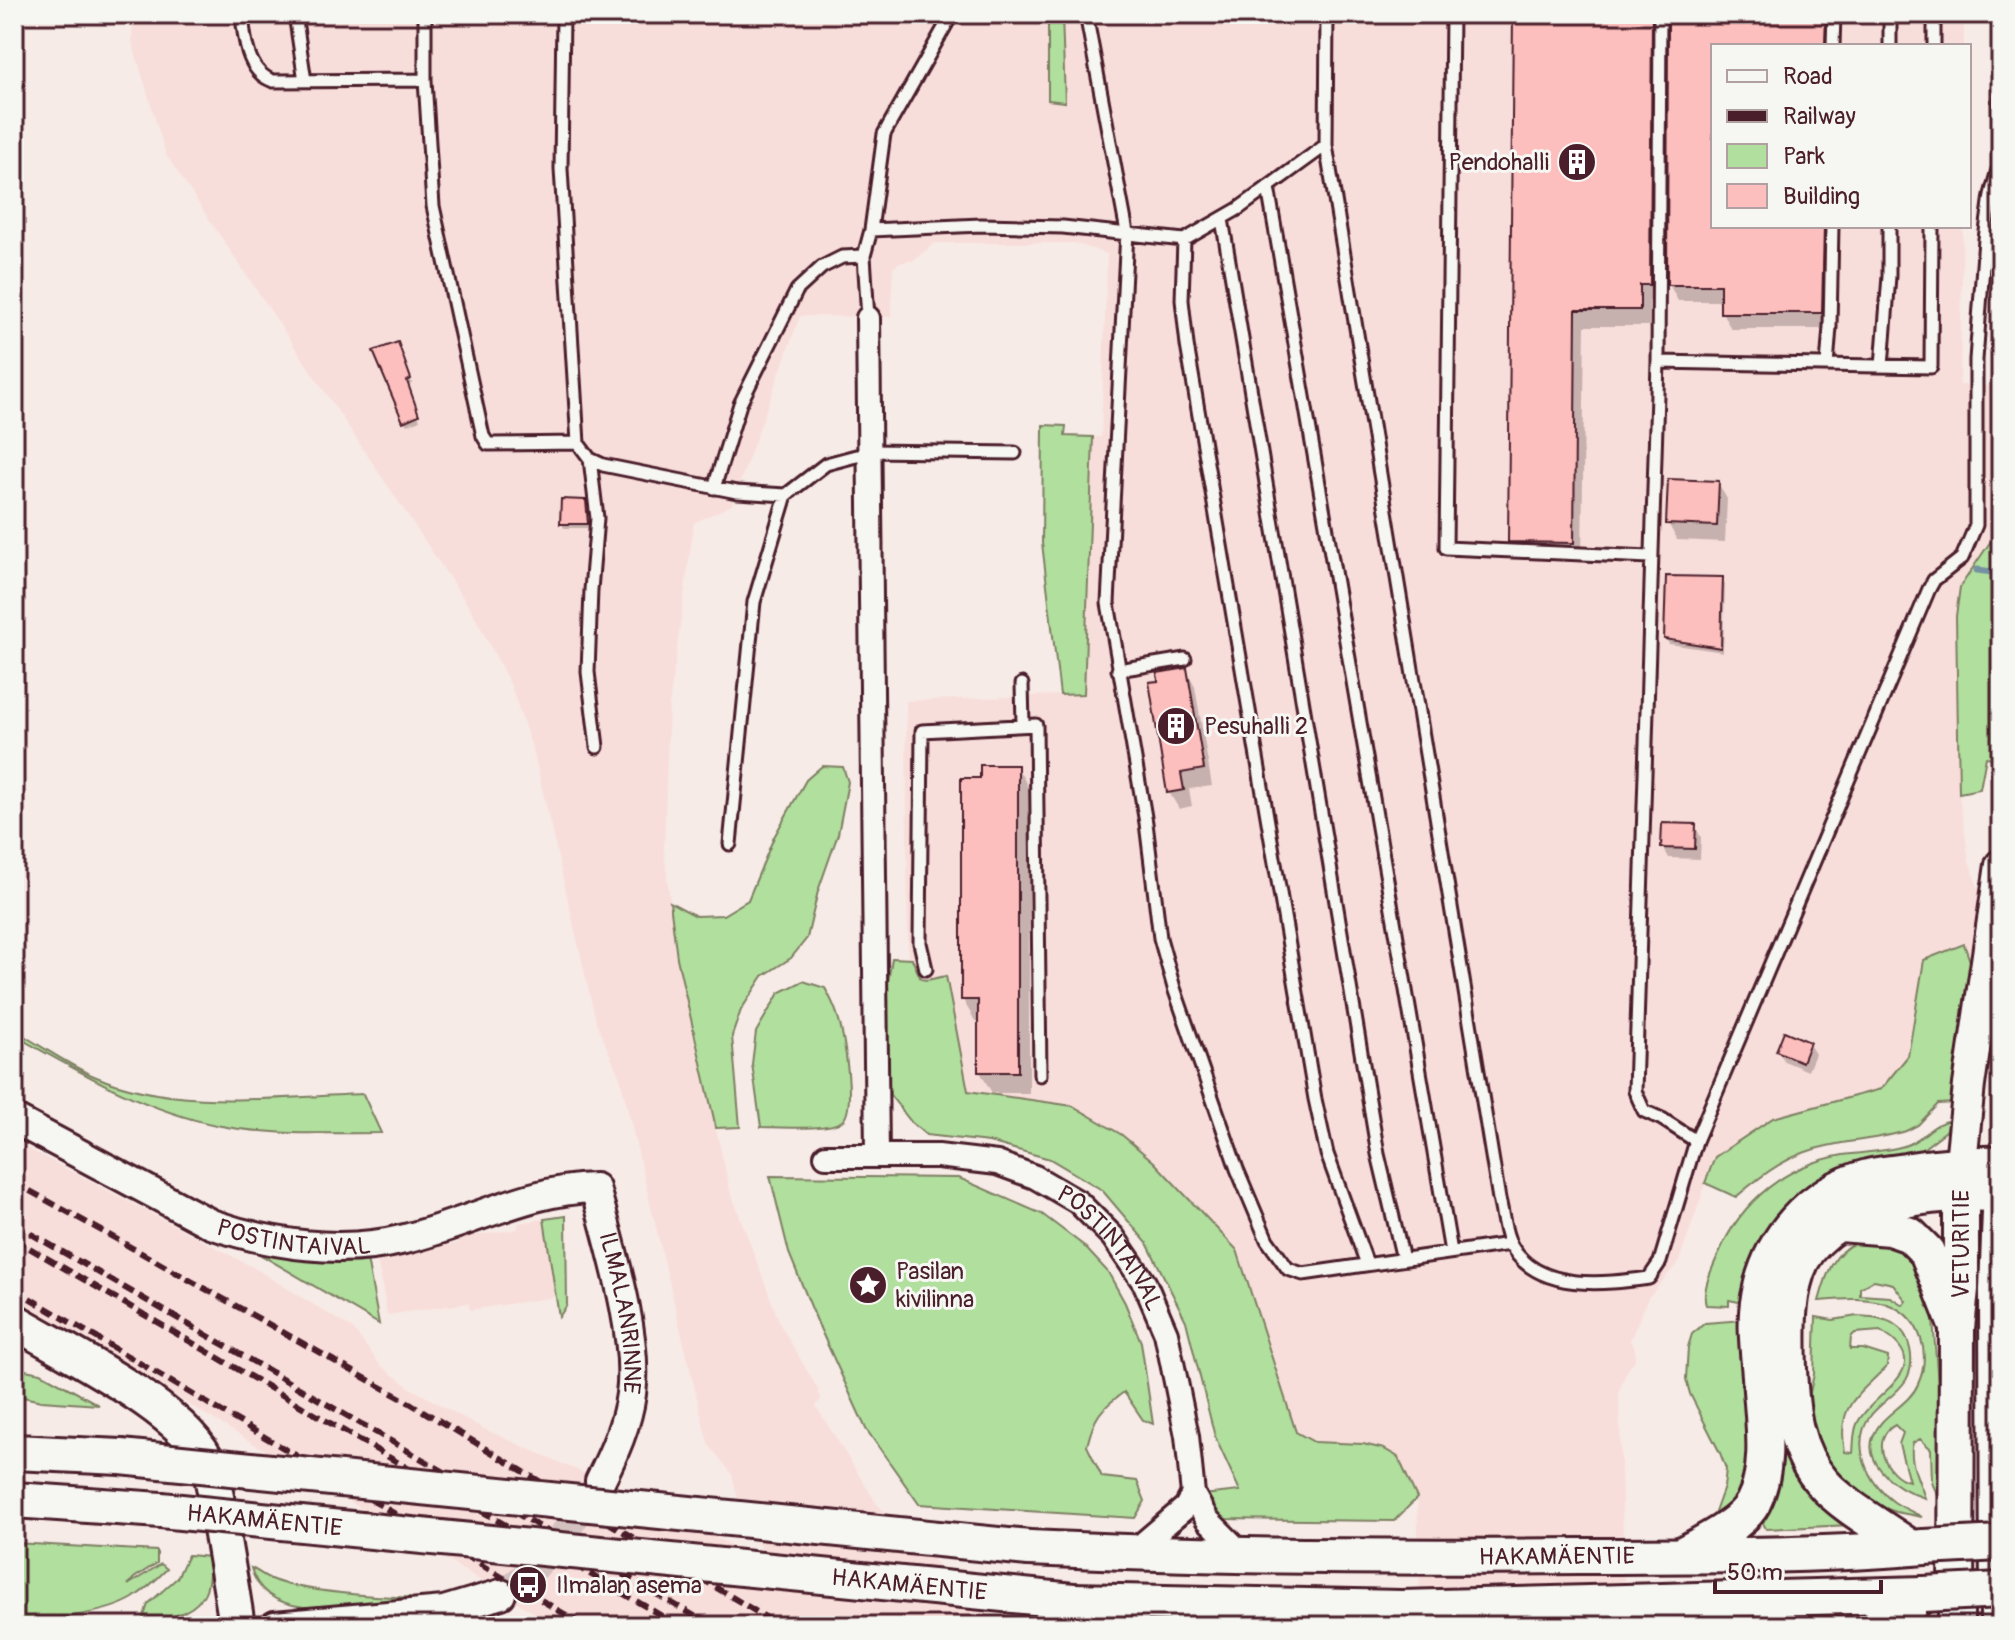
<svg xmlns="http://www.w3.org/2000/svg" width="2015" height="1640" viewBox="0 0 2015 1640" font-family="Pangolin,sans-serif">
<style>
.built{fill:#f8deda}
.green{fill:#b1df9e;stroke:#7e7f64;stroke-width:2;fill-rule:evenodd}
.shadow{fill:#0003}
.lines{fill:none;stroke-linecap:round;stroke-linejoin:round}
.stream{stroke:#7591a2;stroke-width:7}
.building{fill:#fcbfbd;stroke:#4a1f2b;stroke-width:2}
.tertiary-tunnel{stroke:#d4c2c1;stroke-width:28;stroke-dasharray:28 14;stroke-linecap:butt}
.service-casing{stroke:#4a1f2b;stroke-width:17}
.minor-casing{stroke:#4a1f2b;stroke-width:28}
.tertiary-casing{stroke:#4a1f2b;stroke-width:34}
.secondary-casing{stroke:#4a1f2b;stroke-width:36}
.primary-casing{stroke:#4a1f2b;stroke-width:40}
.service{stroke:#f6f6f2;stroke-width:11}
.minor{stroke:#f6f6f2;stroke-width:22}
.tertiary{stroke:#f6f6f2;stroke-width:28}
.secondary{stroke:#f6f6f2;stroke-width:30}
.primary{stroke:#f6f6f2;stroke-width:34}
.rail{stroke:#4a1f2b;stroke-width:6;stroke-dasharray:12 6;stroke-linecap:butt}
.primary-bridge-casing{stroke:#4a1f2b;stroke-width:40;stroke-linecap:butt}
.primary-bridge{stroke:#f6f6f2;stroke-width:34}
.labels{text-anchor:middle;stroke-width:6;stroke-linejoin:round;paint-order:stroke}
.poi-label{font-size:24px;fill:#4a1f2b;stroke:#f6f6f2;text-anchor:start}
.street-label{font-size:24px;fill:#4a1f2b;stroke:#f6f6f2}
</style>
<rect width="100%" height="100%" fill="#f7ebe7"/>
<filter id="ink" filterUnits="userSpaceOnUse"><feTurbulence type="fractalNoise" baseFrequency=".0125" numOctaves="2"/><feDisplacementMap in="SourceGraphic" scale="16" xChannelSelector="R" yChannelSelector="G"/><feConvolveMatrix kernelMatrix="1 2 1 2 8 2 1 2 1" color-interpolation-filters="sRGB"/></filter>
<g filter="url(#ink)">
<path class="built" d="M133,14H1964V46H1713V226H1963L1960,385L2001,386V526L1960,587L1956,616L1959,793L1969,860L2001,960V1041L1964,945L1925,960L1908,1057L1881,1089L1774,1117L1715,1157L1679,1262L1648,1298L1630,1341L1635,1349V1360L1626,1373L1619,1391L1624,1574L1629,1626H1421L1417,1498L1398,1457L1384,1449L1363,1444L1314,1442L1296,1432L1237,1250L1122,1135L1073,1106L941,1088L908,971L906,701L1084,694L1093,437H1101L1107,254L1074,243H935L914,260L899,263L893,268L891,317L800,316L732,505L694,523L669,707L664,850L677,958L730,1190L781,1326L818,1389L821,1399L816,1406L877,1504L999,1626H860L839,1613H813L832,1626H556L14,1299V1141L251,1266L353,1329L381,1366L412,1389L482,1428L626,1492L775,1567L744,1525L732,1474L708,1444L620,1078L596,1022L534,754L511,686L473,613L166,155L132,42Z
M544,1219L556,1297L470,1310L468,1303L387,1315L377,1258L459,1243V1238L518,1229V1223Z"/>
<path class="green" d="M1048,14H1062L1065,102L1048,100Z
M1997,288H2001V386H1995Z
M1043,425L1066,426L1065,436L1093,437L1084,694L1060,695L1042,543Z
M2001,526V759L1986,757L1980,789L1959,793L1956,616L1960,587Z
M822,766L843,767L848,782L838,834L818,891L807,938L791,958L763,976L741,1010L732,1036L740,1127L716,1128L677,958L670,902L696,916L723,915L748,900L774,837L806,780Z
M1964,944L1972,967L1956,1103L1938,1104L1918,1125L1906,1131C1880,1139 1853,1140 1827,1146C1791,1153 1764,1173 1736,1197L1705,1183L1715,1157L1773,1118L1881,1089L1908,1056L1924,960Z
M892,958L912,959L921,979L927,980L946,976L968,1091L1073,1106L1122,1135L1154,1162L1237,1250L1296,1432L1314,1442L1363,1444L1384,1449L1398,1457L1417,1498L1394,1521L1222,1519L1203,1501V1495L1240,1491L1215,1437L1186,1321L1147,1243L1102,1190L1050,1159L989,1142L926,1135L912,1123L890,1095L887,1073L888,981Z
M803,981L825,988C830,997 835,1007 838,1017C844,1034 857,1111 842,1121C829,1131 778,1127 761,1127L752,1064L756,1032L779,993Z
M14,1030C40,1045 67,1064 94,1076C177,1112 276,1097 363,1094L381,1133C326,1133 270,1136 216,1125C143,1110 78,1071 14,1035Z
M1951,1120L1946,1131L1915,1155L1781,1213C1757,1243 1747,1265 1744,1303L1729,1300V1306L1706,1305C1701,1291 1713,1266 1719,1253C1742,1200 1786,1165 1843,1155C1863,1152 1884,1152 1904,1146C1922,1141 1933,1122 1951,1120Z
M770,1176L959,1178L1042,1214L1083,1245L1108,1272L1125,1303L1141,1342L1153,1424L1143,1420L1124,1392C1100,1409 1094,1417 1087,1446L1102,1477L1137,1481L1145,1501L1135,1518L919,1504L866,1429L819,1326L789,1253Z
M566,1216L567,1305L559,1317L544,1219Z
M1900,1241L1930,1280L1941,1424L1939,1498L1932,1483L1931,1449L1920,1439L1913,1443C1908,1461 1919,1480 1925,1498C1896,1489 1852,1459 1881,1423C1892,1410 1911,1401 1918,1384C1931,1355 1922,1320 1892,1306C1870,1296 1842,1299 1819,1301C1825,1280 1832,1252 1855,1243C1867,1238 1887,1241 1900,1241ZM1874,1280L1893,1284L1906,1301L1903,1305L1890,1297L1860,1295V1288ZM1895,1425L1903,1433L1899,1444L1909,1481C1886,1476 1869,1439 1895,1425Z
M257,1250L367,1259L379,1324L256,1252Z
M1857,1316C1870,1317 1883,1317 1894,1324C1911,1334 1916,1363 1906,1380C1897,1394 1882,1402 1871,1415C1849,1445 1868,1483 1894,1502C1903,1508 1913,1512 1922,1517L1896,1512L1871,1503L1847,1486L1823,1460L1805,1415L1814,1374L1816,1317L1833,1320ZM1880,1331C1941,1367 1874,1391 1858,1422C1853,1431 1854,1443 1853,1453L1845,1452C1836,1405 1858,1396 1887,1366L1888,1357L1863,1349H1850L1851,1337L1855,1333Z
M1743,1320L1749,1461L1743,1487L1718,1517L1714,1515L1724,1487L1726,1469L1720,1453L1690,1394L1686,1379L1688,1347L1692,1334L1705,1323Z
M14,1368L41,1373L99,1405L41,1401L14,1395Z
M1772,1419L1851,1525L1766,1529L1758,1513Z
M14,1543L157,1551V1563L134,1578L128,1585L161,1564L167,1569C157,1579 145,1590 133,1598C103,1616 49,1619 14,1622Z
M188,1555L210,1557C209,1570 210,1585 203,1596C191,1615 162,1621 143,1619L148,1604L177,1578Z
M251,1568C258,1571 265,1577 273,1580C301,1591 380,1598 411,1597L412,1602C366,1605 266,1628 251,1568Z
M1867,1614L1852,1626L1708,1625L1713,1620Z"/>
<path class="shadow" d="M1515,14H1658V301H1649V326H1585L1582,559L1519,558L1510,542Z
M1670,14H1835V46H1713V226H1833L1830,329H1731L1722,312V301H1678L1669,284Z
M399,349L412,384L408,385L420,420L407,425L404,421Z
M1718,483L1727,499L1725,542L1677,540L1668,523Z
M585,502L589,528H564L562,523Z
M1722,579L1725,584L1723,652L1669,644L1666,639Z
M1186,670L1195,687L1212,786L1189,789L1192,806L1179,809L1169,792Z
M1017,767L1029,788V1093H992L980,1072V1021H975L963,1000L982,780Z
M1695,826L1701,837L1700,859L1669,858L1663,847Z
M1809,1044L1815,1054L1808,1071L1784,1061L1778,1050Z"/>
<g class="lines">
<path class="stream" d="M1977,570L2001,573"/>
</g>
<path class="building" d="M1513,14H1652L1650,285H1640V310H1576L1574,543L1508,542Z
M1668,14H1826L1825,46H1713V226H1824L1822,313H1720V285H1667Z
M398,342L411,379L407,381L419,415L403,422L373,351Z
M1668,479L1719,481L1717,526L1666,524Z
M561,499L586,500L588,524H560Z
M1666,576L1723,577L1721,648L1664,639Z
M1187,668L1204,769L1181,773L1184,790L1167,793L1149,682L1158,681L1157,673Z
M980,765H1018V1072H978V1000H961V778H980Z
M1662,823L1696,824L1695,849L1661,848Z
M1784,1031L1810,1042L1802,1062L1776,1051Z"/>
<g class="lines">
<path class="tertiary-tunnel" d="M501,1594C548,1563 564,1533 595,1488"/>
<g class="service-casing">
<path id="service" d="M242,14C244,38 247,72 273,81L425,80
M295,14L305,81
M425,14V80L433,206L483,436L488,444L578,443L590,459L603,465L737,492L786,495
M563,14L561,169L578,443
M1086,14L1127,232L1108,603L1146,823L1160,938L1174,988L1237,1169L1267,1240L1288,1269L1303,1274L1510,1244
M1327,14L1326,145L1499,1199C1503,1214 1504,1234 1512,1247C1539,1292 1604,1284 1649,1278L1660,1262L1696,1141L1929,589L1934,580L1962,558L1976,525V360L1985,239L1991,195L1999,166L2001,49
M1452,14L1446,548L1650,557
M1660,14L1658,362L1635,1091L1644,1111L1662,1119L1696,1141
M1833,46L1834,14
M1890,46V14
M1934,46V14
M14,78H15
M1268,187L1451,1252
M1222,219L1378,1154L1403,1259
M871,230L981,225L1063,227L1184,240L1238,209L1326,145
M1985,239L2001,240
M1184,240L1182,300L1187,345L1315,1099L1327,1154L1367,1264
M868,318L864,256L871,230L884,134L952,14
M1658,362L1931,367L1932,226
M1827,365L1830,327L1832,226
M1882,366L1889,276V226
M871,451L1015,453
M590,459L597,518L591,590L588,672L597,747
M714,488L740,404L797,290L822,267L842,257L864,256
M1118,670L1185,659
M1022,684L1023,725
M730,844L754,602L786,495L826,464L856,456H870
M926,969L920,943L922,731L1036,725L1040,1075"/>
</g>
<g class="minor-casing">
<g id="minor">
<path d="M868,318L877,1155"/>
<path id="s1" d="M826,1156H938L997,1163L1035,1177L1078,1202L1113,1237L1145,1284L1166,1333L1187,1436L1193,1494L1207,1519L1245,1557"/>
<path d="M1132,1553L1186,1507L1193,1494"/>
</g>
</g>
<g class="tertiary-casing">
<g id="tertiary">
<path id="s2" d="M14,1119L211,1224C272,1245 342,1255 405,1239C469,1224 528,1189 595,1188C610,1245 639,1337 631,1394C627,1424 614,1453 600,1481"/>
<path d="M275,1626L444,1611L501,1594"/>
</g>
</g>
<g class="secondary-casing">
<path id="secondary" d="M1961,1162L1969,1085L2001,865"/>
</g>
<g class="primary-casing">
<g id="primary">
<path d="M1840,1224L1890,1228L1910,1235L1927,1252L1955,1323"/>
<path d="M14,1321C65,1352 187,1410 208,1464C215,1482 217,1504 220,1523C226,1558 232,1592 237,1626"/>
<path d="M14,1452L121,1457"/>
<path d="M14,1500L161,1510"/>
<path id="s3" d="M1029,1548C1213,1557 1396,1558 1579,1556C1694,1555 1810,1557 1924,1547"/>
<path d="M1911,1548C1885,1529 1844,1507 1823,1483C1794,1450 1791,1410 1789,1369C1788,1335 1786,1291 1802,1260C1837,1198 1938,1191 2001,1194"/>
<path d="M1685,1553C1705,1542 1742,1524 1753,1503C1772,1466 1762,1416 1760,1376C1758,1350 1754,1322 1759,1297C1769,1239 1811,1192 1868,1177C1881,1174 1896,1173 1910,1170C1941,1166 1969,1163 2001,1164"/>
<path d="M1073,1601L1401,1608L1924,1594"/>
<path d="M1877,1626L1894,1617L1924,1594"/>
<path id="s4" d="M1956,1626L1957,1328L1961,1289V1171"/>
<path d="M1998,1626L1997,1290L2001,1186"/>
</g>
</g>
<use href="#service" class="service"/>
<use href="#minor" class="minor"/>
<use href="#tertiary" class="tertiary"/>
<use href="#secondary" class="secondary"/>
<use href="#primary" class="primary"/>
<path class="rail" d="M14,1182L408,1402L780,1626
M14,1224L712,1626
M14,1239L679,1626
M14,1289L585,1626"/>
<g class="primary-bridge-casing">
<g id="primary-bridge">
<path d="M121,1457L1029,1548"/>
<path id="s5" d="M161,1510L1073,1601"/>
<path d="M1924,1547L2001,1543"/>
<path d="M1924,1594L2001,1590"/>
</g>
</g>
<use href="#primary-bridge" class="primary-bridge"/>
</g>
</g>
<defs>
<g id="building-disc" transform="scale(2)"><circle r="9.5" fill="#4a1f2b" stroke="#f6f6f2"/><path d="M-4-6H4V6H1V3H-1V6H-4ZM-2.5-4.3h1.7v1.8h-1.7ZM.8-4.3h1.7v1.8H.8ZM-2.5-1h1.7V.8h-1.7ZM.8-1h1.7V.8H.8Z" fill="#fff"/></g>
<g id="sight-disc" transform="scale(2)"><circle r="9.5" fill="#4a1f2b" stroke="#f6f6f2"/><path d="M0-6L1.8-2.2L6-1.7L2.9 1.2L3.7 5.4L0 3.3L-3.7 5.4L-2.9 1.2L-6-1.7L-1.8-2.2Z" fill="#fff"/></g>
<g id="bus-disc" transform="scale(2)"><circle r="9.5" fill="#4a1f2b" stroke="#f6f6f2"/><path d="M-5-6H5V4H4V6H2V4H-2V6H-4V4H-5ZM-3.5-4V0h7V-4ZM-3.5 1.2v1.5H-2V1.2ZM2 1.2v1.5H3.5V1.2Z" fill="#fff"/></g>
</defs>
<g fill-rule="evenodd">
<use href="#building-disc" x="1577" y="162"/>
<use href="#building-disc" x="1176" y="726"/>
<use href="#sight-disc" x="868" y="1285"/>
<use href="#bus-disc" x="528" y="1585"/>
</g>
<g class="labels">
<g class="poi-label">
<text x="1549" y="170" text-anchor="end">Pendohalli</text>
<text x="1204" y="734">Pesuhalli 2</text>
<text x="896" y="1279">Pasilan<tspan x="896" dy="28">kivilinna</tspan></text>
<text x="556" y="1593">Ilmalan asema</text>
</g>
<g class="street-label">
<text dy="8" stroke="none"><textPath href="#s2" startOffset="308">POSTINTAIVAL</textPath></text>
<text dy="8" stroke="none"><textPath href="#s4" startOffset="382">VETURITIE</textPath></text>
<text dy="8" stroke="none"><textPath href="#s1" startOffset="318">POSTINTAIVAL</textPath></text>
<text dy="8" stroke="none"><textPath href="#s2" startOffset="746">ILMALANRINNE</textPath></text>
<text dy="8" stroke="none"><textPath href="#s5" startOffset="104">HAKAMÄENTIE</textPath></text>
<text dy="8" stroke="none"><textPath href="#s3" startOffset="528">HAKAMÄENTIE</textPath></text>
<text dy="8" stroke="none"><textPath href="#s5" startOffset="752">HAKAMÄENTIE</textPath></text>
</g>
</g>
<rect width="2015" height="1640" fill="none" stroke="#f6f6f2" stroke-width="48"/>
<rect x="24" y="24" width="1967" height="1592" fill="none" stroke="#4a1f2b" stroke-width="3" filter="url(#ink)"/>
<rect x="1711" y="44" width="260" height="184" fill="#f6f6f2" stroke="#b1a0a2" stroke-width="2"/>
<rect x="1727" y="70" width="40" height="12" fill="#f6f6f2" stroke="#b1a0a2" stroke-width="2"/>
<text x="1783" y="84" font-size="24" fill="#4a1f2b">Road</text>
<rect x="1727" y="110" width="40" height="12" fill="#4a1f2b" stroke="#b1a0a2" stroke-width="2"/>
<text x="1783" y="124" font-size="24" fill="#4a1f2b">Railway</text>
<rect x="1727" y="144" width="40" height="24" fill="#b1df9e" stroke="#b1a0a2" stroke-width="2"/>
<text x="1783" y="164" font-size="24" fill="#4a1f2b">Park</text>
<rect x="1727" y="184" width="40" height="24" fill="#fcbfbd" stroke="#b1a0a2" stroke-width="2"/>
<text x="1783" y="204" font-size="24" fill="#4a1f2b">Building</text>
<path d="M1715 1580v12h166v-12" fill="none" stroke="#4a1f2b" stroke-width="4"/>
<text x="1727" y="1580" font-size="24" fill="#4a1f2b" stroke="#f6f6f2" stroke-width="6" paint-order="stroke">50 m</text>
</svg>
